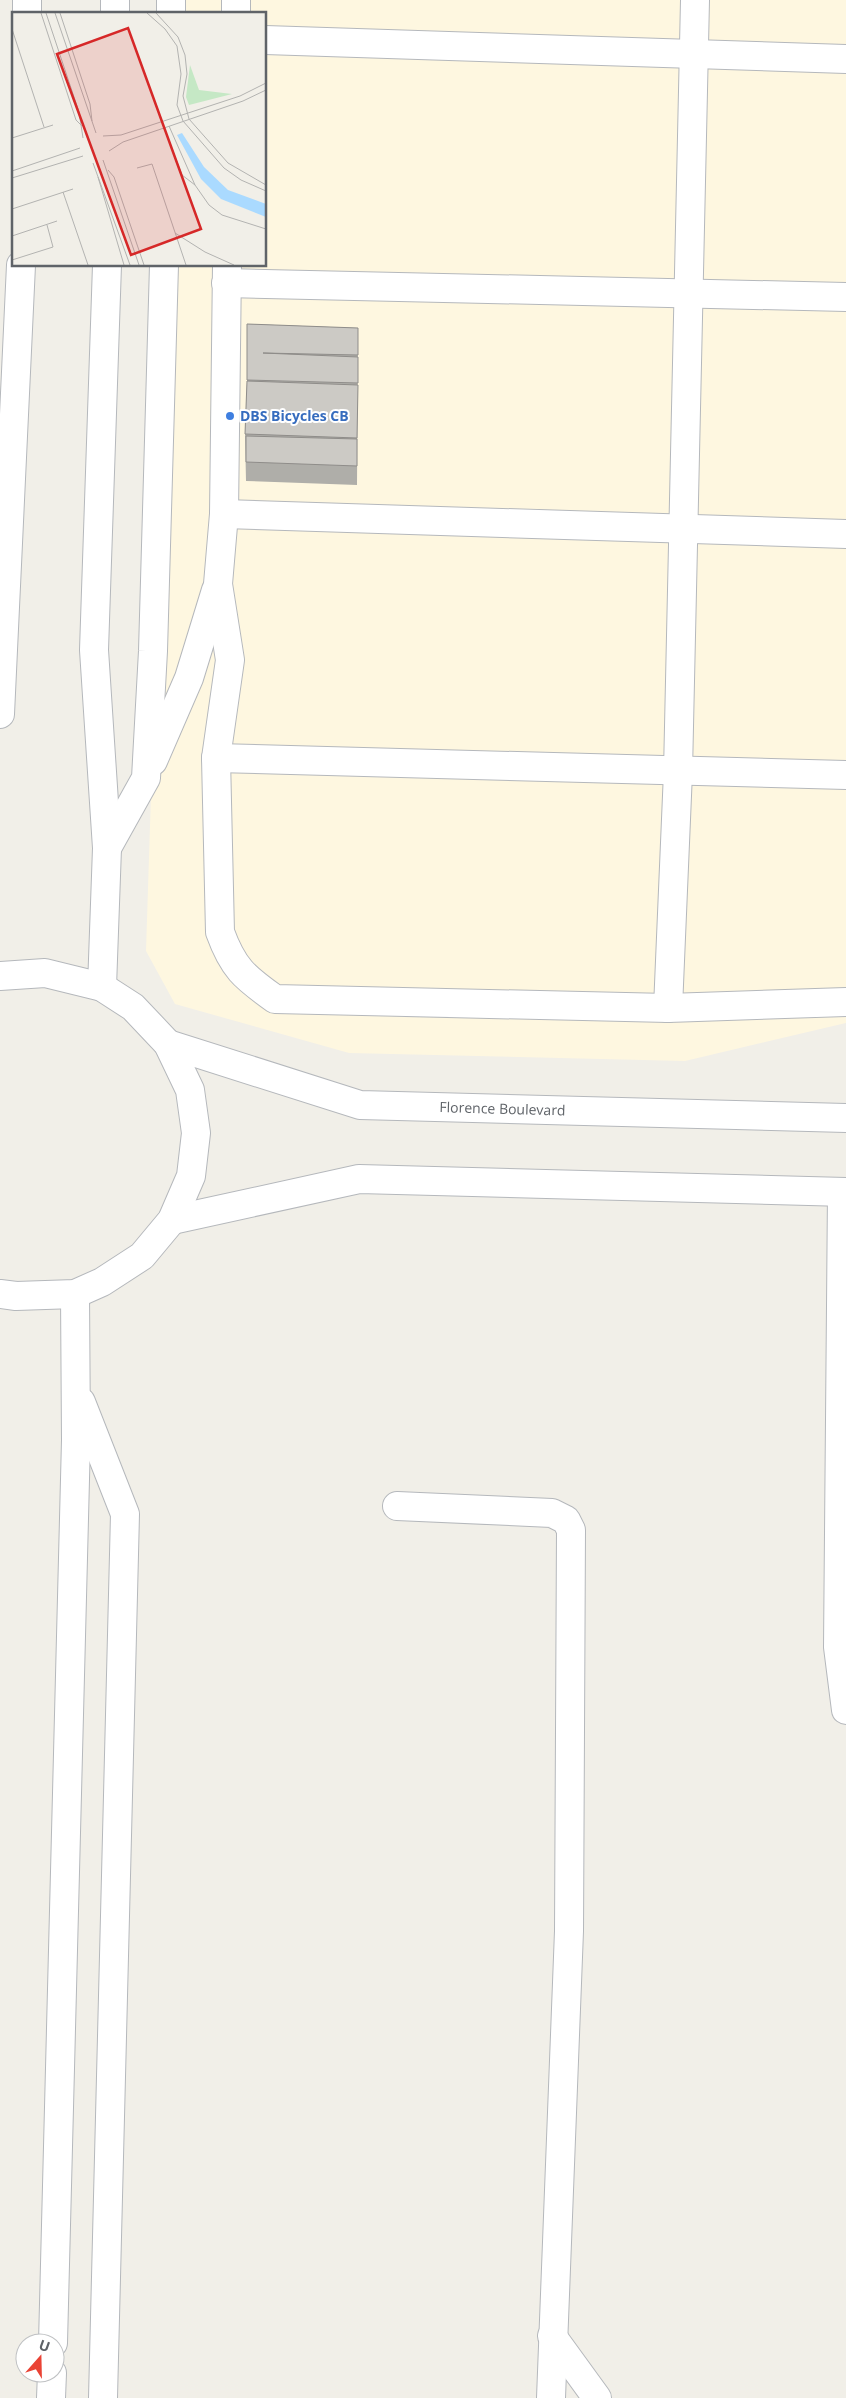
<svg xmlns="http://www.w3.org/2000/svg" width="846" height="2398" viewBox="0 0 846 2398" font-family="'Open Sans',sans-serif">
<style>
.commercial{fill:#fef7e0}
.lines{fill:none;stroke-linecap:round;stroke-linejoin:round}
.minor-casing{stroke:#b5b8bc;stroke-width:30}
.minor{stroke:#fff;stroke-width:28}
.wall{fill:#afaea9}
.building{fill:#cccac5;stroke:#8f8d8a}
.shop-dot{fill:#3f7fe0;stroke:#fff;stroke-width:2}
.labels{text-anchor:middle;stroke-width:4;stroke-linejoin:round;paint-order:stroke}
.shop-label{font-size:14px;font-weight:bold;fill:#366cbe;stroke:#fff;text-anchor:start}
.street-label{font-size:14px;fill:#5f6368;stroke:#fff}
.inset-road{fill:none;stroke:#b3b3b1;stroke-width:1}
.view{fill:#d62828;fill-opacity:0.15;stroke:#d62828;stroke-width:2.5}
.inset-edge{fill:none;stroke:#5f6368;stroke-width:2.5}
</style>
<rect width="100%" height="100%" fill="#f1efe8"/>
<path class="commercial" d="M176,0H846V1023L685,1061L349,1053L175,1004L146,951L168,265H265V14H176Z"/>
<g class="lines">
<g class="minor-casing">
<g id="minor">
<path d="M27,14V0"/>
<path d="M115,14V0"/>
<path d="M171,14V0"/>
<path d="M236,14V0"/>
<path d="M265,40L846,59"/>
<path d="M227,265L224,514L218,584L230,660L216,758L220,932C233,968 244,977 275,999L668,1008L846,1002"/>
<path d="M226,283L846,297"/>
<path d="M224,514L846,534"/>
<path d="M0,714L21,265"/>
<path d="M216,758L846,775"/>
<path d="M153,761L189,678L216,590"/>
<path d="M107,848L146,778L153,651L164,265"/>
<path d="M0,976L45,973L102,987L133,1007L168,1044L190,1090L196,1133L191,1176L172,1220L142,1256L102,1282L75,1294L16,1296L0,1294"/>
<path d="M102,987L107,848L94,650L107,265"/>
<path d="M668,1008L678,772L695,0"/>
<path id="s1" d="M168,1044L360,1105L846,1118"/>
<path d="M842,1192L838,1647L846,1710"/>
<path d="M172,1220L359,1179L846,1192"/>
<path d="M81,1402L125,1514L103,2398"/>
<path d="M397,1506L552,1513L566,1520L571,1530L569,1931L551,2398"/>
<path d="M552,2336L597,2398"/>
<path d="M53,2343L76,1440L75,1294"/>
<path d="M51,2398L52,2373"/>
</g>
</g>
<use href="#minor" class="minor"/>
</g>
<path class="wall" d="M247,324L358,328L357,485L246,481L245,434L247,382Z"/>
<path class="building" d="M247,324L358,328V355L263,353L358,357V383L247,380Z
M247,381L358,385L357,438L245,434Z
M246,436L357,439V466L246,462Z"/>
<circle class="shop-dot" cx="230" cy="416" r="5"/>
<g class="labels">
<g class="shop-label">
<text x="240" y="421">DBS Bicycles CB</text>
</g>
<g class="street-label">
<text dy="5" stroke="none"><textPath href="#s1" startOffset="344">Florence Boulevard</textPath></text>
</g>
</g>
<g transform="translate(12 12)">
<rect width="254" height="254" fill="#f1efe8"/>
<path d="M178,53L187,78L220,82L177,93L174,85Z" fill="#c5e8c5"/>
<path d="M170,121L192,155L216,178L254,192V205L209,187L189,167L165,123Z" fill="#aadaff"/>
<path class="inset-road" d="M29,1L64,108L70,114M34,1L67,100L71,126M43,1L84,121M48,1L78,92L80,109M135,1L153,17L165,34L169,62L165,93L171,109L212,156L229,168L254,179M144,1L166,25L173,43L175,62L171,84L177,107L216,151L254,173M0,17L32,115M152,116L170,163L183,173L157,114M91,124L109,123L228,84L254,71M0,126L41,113M97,139L111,130L231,89L254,78M91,148L127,253M81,151L118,253M125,156L140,152L174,253M96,158L102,165L132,253M0,159L68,136M86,165L112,253M0,166L71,144M183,173L197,193L210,203L254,217M51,180L76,253M0,197L61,177M163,221L193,240L222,253M0,224L45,209M0,248L41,235L35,213"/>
<path class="view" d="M116,16L189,217L119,243L45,42Z"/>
<rect width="254" height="254" class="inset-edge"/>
</g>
<g transform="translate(40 2358) rotate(20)"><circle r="24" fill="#ffffff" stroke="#bfc1c3"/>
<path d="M0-4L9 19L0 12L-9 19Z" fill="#ea4335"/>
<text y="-8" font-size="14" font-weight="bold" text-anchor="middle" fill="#5f6368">U</text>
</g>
</svg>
